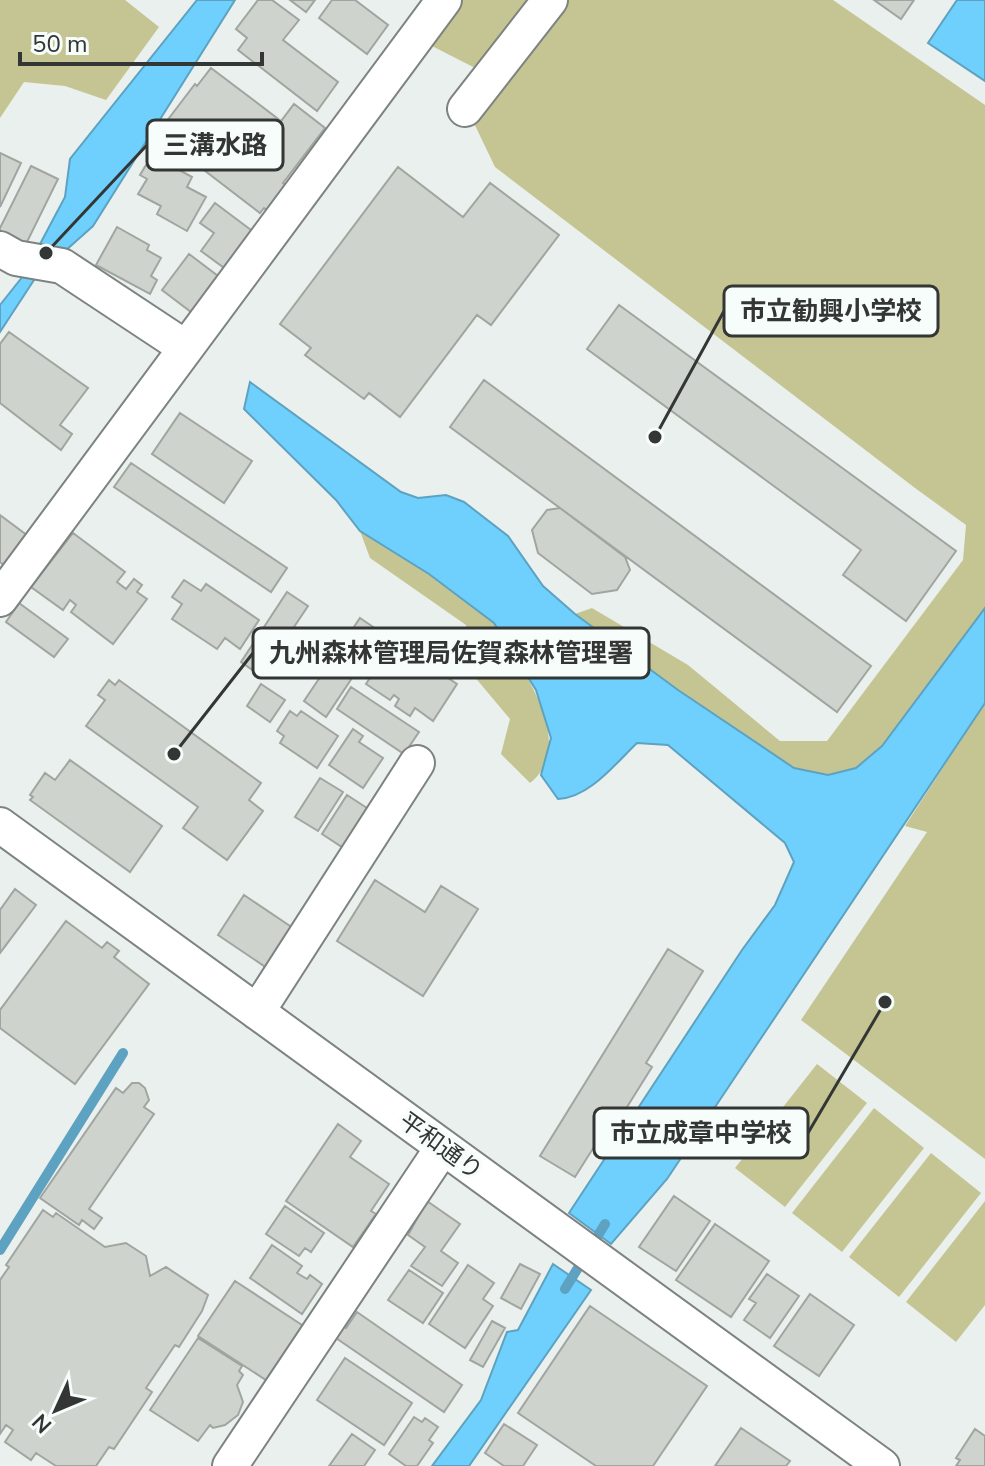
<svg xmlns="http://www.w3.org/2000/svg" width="985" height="1466" viewBox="0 0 985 1466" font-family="'Nunito Sans','Noto Sans JP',sans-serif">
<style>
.green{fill:#c5c593}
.water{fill:#6fd0fd;stroke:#5da2c1;stroke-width:2}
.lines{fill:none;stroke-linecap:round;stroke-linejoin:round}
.stream{stroke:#5da2c1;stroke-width:10}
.building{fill:#cfd3ce;stroke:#a1a5a0;stroke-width:2}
.minor-casing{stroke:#7d8381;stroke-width:38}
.minor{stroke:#fff;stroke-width:34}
.labels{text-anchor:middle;stroke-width:7;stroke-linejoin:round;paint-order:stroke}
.street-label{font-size:24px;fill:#333635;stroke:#f6fdfa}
.leader{fill:none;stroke:#333635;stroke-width:3}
.callout-dot{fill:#333635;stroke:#f6fdfa;stroke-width:3}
.callout{fill:#f6fdfa;stroke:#333635;stroke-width:3}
.callout-label{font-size:26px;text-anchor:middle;font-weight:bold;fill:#333635}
</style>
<rect width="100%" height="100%" fill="#e9f0ed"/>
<path class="green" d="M0,0H125L159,27L106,100L65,86L24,82L0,118Z
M463,0H534L479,70L430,45Z
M562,0H833L985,105V608L882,746L856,768L828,775L795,768L678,690L575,614L592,608L688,665L780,741H827L963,560L966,525L915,488L495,167L471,117Z
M360,531C405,559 452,586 491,621C501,630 508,646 515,657C536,691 571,751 530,783L501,754L510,719L468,669L466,625L370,558Z
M985,703V1159L801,1020L927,832L905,826Z
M817,1064L867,1103L785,1207L735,1168Z
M874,1108L924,1148L842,1252L792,1213Z
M931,1153L981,1193L899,1297L849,1257Z
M985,1201V1305L956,1342L906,1302Z"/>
<path class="water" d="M197,0H235L93,226L36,277L0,332V305L23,276L65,197L70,159Z
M957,0H985V81L928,43Z
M250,382L401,492L418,498L446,495L464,502L508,536L543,586L575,614L678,690L794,768L828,775L856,768L882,746L985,608V703L667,1179L611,1244L569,1213L742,950L775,905L794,862L785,843L668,745L637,743C615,764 589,798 558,799L541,775L551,738L536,690L494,623L429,574L360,531L336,500L244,409Z
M553,1264L591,1290L469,1466H432L481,1400L507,1332L518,1330Z"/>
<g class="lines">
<path class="stream" d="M0,1250L123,1053
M565,1289L605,1224"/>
</g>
<path class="building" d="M258,0H272L299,20L283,40L338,82L317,111L238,50L247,38L236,29Z
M290,0H315L306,12Z
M332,0H355L388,25L367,54L319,18Z
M874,0H914L901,19Z
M211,68L281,121L294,104L325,128L283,183L288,187L270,212L264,208L260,213L157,134L195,84L197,86Z
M0,153L21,163L0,207Z
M152,155L192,177L187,187L206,197L187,231L157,214L161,206L138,194L147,179L140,175Z
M31,166L58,179L26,244L0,231V228Z
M398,167L463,217L490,183L559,235L491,325L477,315L400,417L369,393L364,399L305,355L311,348L280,324Z
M215,203L255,233L227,270L201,251L214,233L200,223Z
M117,227L149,245L147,250L161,258L151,276L157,280L150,294L96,265Z
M189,254L222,279L195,315L162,290Z
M619,305L956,551L906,621L843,575L861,550L587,349Z
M9,332L88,388L60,425L72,434L61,450L0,403V344Z
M484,380L871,666L837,712L450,427Z
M180,413L252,461L224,503L152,454Z
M131,463L287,568L271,592L114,487Z
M560,508L625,557L630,570L617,590L592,594L538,553L532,530L547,510Z
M0,515L28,536L5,566L0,562Z
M73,533L125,572L117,582L126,589L134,579L142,585L137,592L147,599L113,644L71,612L76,605L70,600L63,610L31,587Z
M184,580L201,591L206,584L259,620L240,649L225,638L217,649L172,619L182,604L172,597Z
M287,592L308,606L261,676L241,662Z
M19,603L68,639L54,657L6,622Z
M360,618L382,633L326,717L304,701Z
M391,639L417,657L415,660L437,675L439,672L457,684L433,721L415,708L410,716L395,706L399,699L394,695L390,700L366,684L375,670L367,665L379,647L384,650Z
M109,680L115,685L119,680L261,783L249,800L263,811L227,860L183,828L198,807L86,726L105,700L98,695Z
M261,684L285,700L270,722L247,706Z
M351,687L419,732L404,754L337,709Z
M290,711L297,716L301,711L338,736L317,768L280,743L284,736L277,731Z
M353,729L363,736L359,742L383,758L363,788L329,765Z
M70,760L162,826L130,872L30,800L33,797L30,795L45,773L55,780Z
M320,778L343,792L318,831L295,817Z
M347,795L370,810L345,849L322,834Z
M375,880L425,912L441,886L478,909L423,996L337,941Z
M15,889L36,905L0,953V910Z
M244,895L293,928L267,968L218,935Z
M66,921L102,948L107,942L119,951L114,957L149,984L75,1084L0,1028V1010Z
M668,949L703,971L646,1063L652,1067L617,1123L611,1120L575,1177L540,1156Z
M132,1083H139L145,1088L149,1100L144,1107L154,1114L89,1209L102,1218L94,1229L82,1220L79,1225L40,1198L116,1088L123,1093Z
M338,1124L361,1141L350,1157L389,1184L371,1211L376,1214L353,1247L286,1201Z
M674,1196L710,1221L676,1271L639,1247Z
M427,1201L460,1224L441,1251L458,1263L442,1286L411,1266L425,1247L408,1235Z
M285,1206L324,1233L311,1252L305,1248L299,1256L266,1234Z
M43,1210L53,1217L56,1213L105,1247L126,1243L146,1256L150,1276L166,1267L208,1295L202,1311L179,1347L175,1345L146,1388L152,1392L114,1449L109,1447L96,1466H56L36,1453L31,1460L5,1442L13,1430L6,1425L0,1434V1280L9,1267L6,1265Z
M715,1224L769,1261L731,1317L676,1280Z
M272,1245L302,1266L297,1273L307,1279L310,1275L322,1284L302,1314L250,1278Z
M520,1264L540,1274L521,1309L501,1298Z
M468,1265L494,1283L483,1299L493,1306L465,1348L429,1324Z
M409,1270L443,1293L423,1323L388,1300Z
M767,1274L799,1296L770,1338L744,1320L756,1303L749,1299Z
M235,1281L305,1327L269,1382L198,1336Z
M810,1294L854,1325L819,1376L774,1346Z
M590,1306L707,1386L653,1466H596L518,1413Z
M357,1312L462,1385L444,1412L333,1336L341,1324L346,1328Z
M492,1321L505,1328L483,1367L470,1360Z
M198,1338L242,1366L239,1371L243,1375L237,1385L243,1402L238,1415L225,1425L213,1428L210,1425L198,1441L150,1410Z
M345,1358L412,1403L384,1445L317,1400Z
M414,1417L422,1422L425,1418L438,1427L429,1440L433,1443L417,1466H406L389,1454Z
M504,1424L537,1445L523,1466H504L485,1453Z
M741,1428L790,1461L786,1466H715Z
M975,1429L985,1436V1466H956L960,1460L956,1458Z
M352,1434L375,1450L364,1466H329Z"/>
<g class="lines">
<g class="minor-casing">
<path id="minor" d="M465,109L550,0
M0,249L16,258L62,266L186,348
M0,599L444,0
M0,825L882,1466
M257,1012L417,763
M230,1466L443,1147"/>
</g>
<use href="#minor" class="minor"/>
</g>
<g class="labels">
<g class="street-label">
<text transform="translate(441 1146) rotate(36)" y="8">平和通り</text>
</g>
</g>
<path class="leader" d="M46 253L147 145M655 437L724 311M174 754L253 653M885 1002L808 1133"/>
<g class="callout-dot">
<circle cx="46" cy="253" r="8"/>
<circle cx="655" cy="437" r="8"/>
<circle cx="174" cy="754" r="8"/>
<circle cx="885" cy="1002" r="8"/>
</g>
<g class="callout">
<rect x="147" y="120" width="136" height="50" rx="8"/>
<rect x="724" y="286" width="214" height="50" rx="8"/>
<rect x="253" y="628" width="396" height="50" rx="8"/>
<rect x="594" y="1108" width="214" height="50" rx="8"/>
</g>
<g class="callout-label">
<text x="215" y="154">三溝水路</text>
<text x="831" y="320">市立勧興小学校</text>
<text x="451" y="662">九州森林管理局佐賀森林管理署</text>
<text x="701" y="1142">市立成章中学校</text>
</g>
<g transform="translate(56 1410) rotate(226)" stroke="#f6fdfa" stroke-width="6" paint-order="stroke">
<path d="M0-6L14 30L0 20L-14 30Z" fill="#333635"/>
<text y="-12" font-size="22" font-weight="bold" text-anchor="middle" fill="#333635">N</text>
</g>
<path d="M20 52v12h242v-12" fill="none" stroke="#333635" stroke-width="4"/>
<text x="32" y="52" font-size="24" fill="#333635" stroke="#f6fdfa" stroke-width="6" paint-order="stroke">50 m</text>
</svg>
